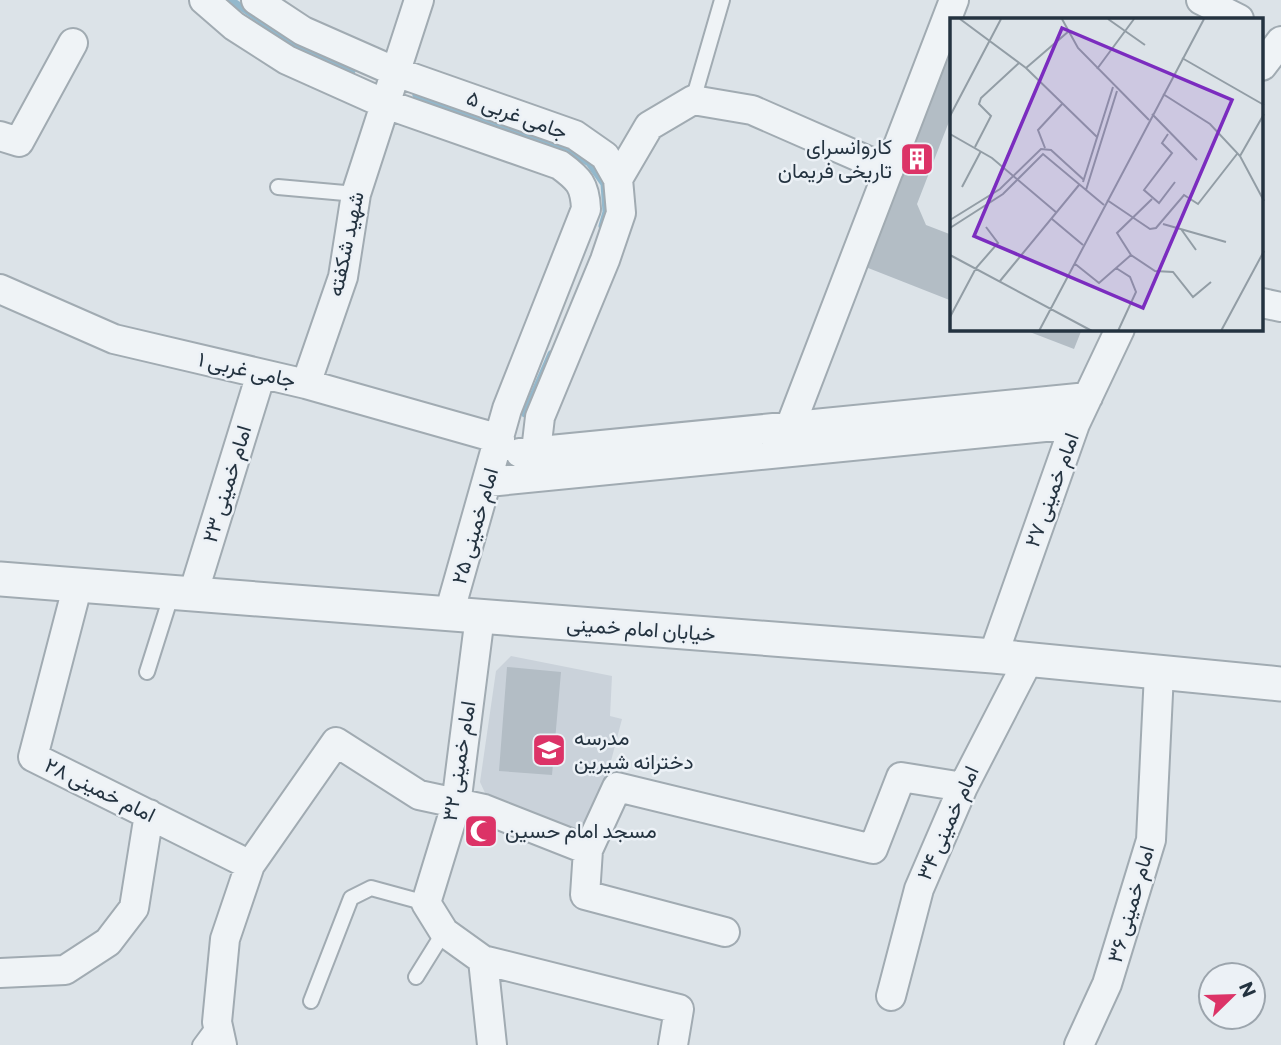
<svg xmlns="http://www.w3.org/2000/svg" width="1281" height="1045" viewBox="0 0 1281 1045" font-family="Commissioner,Vazirmatn,sans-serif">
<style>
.built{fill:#cad2da}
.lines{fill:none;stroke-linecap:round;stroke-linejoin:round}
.stream{stroke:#93b8cc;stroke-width:7}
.building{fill:#b3bdc5}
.service-casing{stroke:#a1abb2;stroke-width:18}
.minor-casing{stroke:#a1abb2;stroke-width:32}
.tertiary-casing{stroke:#a1abb2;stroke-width:37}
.service{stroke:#eff3f6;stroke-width:14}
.minor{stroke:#eff3f6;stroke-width:28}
.tertiary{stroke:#eff3f6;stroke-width:33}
.labels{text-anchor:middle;stroke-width:5;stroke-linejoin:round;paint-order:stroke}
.street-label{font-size:21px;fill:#243340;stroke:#ecf1f6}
.poi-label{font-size:21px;fill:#243340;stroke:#ecf1f6;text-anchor:start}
.inset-road{fill:none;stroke:#929da5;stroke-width:2}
.view{fill:#7b2cbf;fill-opacity:0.15;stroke:#7b2cbf;stroke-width:3.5}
.inset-edge{fill:none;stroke:#243340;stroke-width:3.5}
</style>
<rect width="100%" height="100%" fill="#dce3e8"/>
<path class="built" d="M511,656L612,676L610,716L622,719L590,841L486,795L480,782L496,671Z"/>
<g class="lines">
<path class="stream" d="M231,0L292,42L352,71
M416,95L564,148L589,163L604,184L606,212L602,226
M525,414L551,354"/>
</g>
<path class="building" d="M952,25V114L917,204L926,225L952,235V301L858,264Z
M1022,329H1082L1074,349Z
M507,667L561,672L552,775L499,771Z"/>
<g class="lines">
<g class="service-casing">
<path id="service" d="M693,100L722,0
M278,187L356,194
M147,672L172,593
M416,977L444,932
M311,1001L351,898L371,888L426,903
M200,1045L217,1022"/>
</g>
<g class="minor-casing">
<path id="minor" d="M204,0L234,26L287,60L383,103L560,165C579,179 585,185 586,209L507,409L449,614
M256,0L303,31L396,72L575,135L605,156L618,179L621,213L605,260L540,417L536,451
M1201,0L1239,19
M1262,66L1281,41
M0,136L19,142L73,43
M618,179L649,126L693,100L752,110L889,170
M0,289L114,339L306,384L500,439
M1262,303L1281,307
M306,384L343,277L356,194L419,0
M790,427L954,0
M520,453L1088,397
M488,482L1075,424
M78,584L33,757L250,865
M193,594L261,374
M480,616L456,805L426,903L444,932L483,960L679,1009L673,1045
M993,656L1075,424L1120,329
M725,932L585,895L588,850L617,787L873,849L901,777L963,787
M483,960L492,1045
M0,973L65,970L108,942L134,908L149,814
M891,996L919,889L963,787L1029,659
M222,1045L217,1022L225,939L250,865L336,742L419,795L484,809L588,850
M1079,1045L1107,984L1151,840L1159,673"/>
</g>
<g class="tertiary-casing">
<path id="tertiary" d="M0,579L993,656L1281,684"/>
</g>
<use href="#service" class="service"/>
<use href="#minor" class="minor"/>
<use href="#tertiary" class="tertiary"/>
</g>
<defs>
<g id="building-square" transform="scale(1.75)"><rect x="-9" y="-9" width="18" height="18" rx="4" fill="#dc3367" stroke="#ecf1f6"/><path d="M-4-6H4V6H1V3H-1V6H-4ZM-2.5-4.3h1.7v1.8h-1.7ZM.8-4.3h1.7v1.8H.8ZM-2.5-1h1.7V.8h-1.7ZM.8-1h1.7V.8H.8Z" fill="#fff"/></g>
<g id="school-square" transform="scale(1.75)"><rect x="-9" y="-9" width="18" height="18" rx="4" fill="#dc3367" stroke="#ecf1f6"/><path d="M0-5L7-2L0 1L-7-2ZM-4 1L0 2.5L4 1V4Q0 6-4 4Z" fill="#fff"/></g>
<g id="mosque-square" transform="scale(1.75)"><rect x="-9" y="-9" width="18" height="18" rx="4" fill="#dc3367" stroke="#ecf1f6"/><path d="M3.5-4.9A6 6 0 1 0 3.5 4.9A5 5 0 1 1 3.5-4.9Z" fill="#fff"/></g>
</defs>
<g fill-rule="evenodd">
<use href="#building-square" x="917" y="159"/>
<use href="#school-square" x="549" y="750"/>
<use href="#mosque-square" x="481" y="831"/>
</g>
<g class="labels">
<g class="street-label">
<text transform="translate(517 115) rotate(20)" y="7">جامی غربی ۵</text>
<text transform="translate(346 244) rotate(-78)" y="7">شهید شکفته</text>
<text transform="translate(247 370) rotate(13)" y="7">جامی غربی ۱</text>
<text transform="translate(227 484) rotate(-73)" y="7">امام خمینی ۲۳</text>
<text transform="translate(1052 490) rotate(-70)" y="7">امام خمینی ۲۷</text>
<text transform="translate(475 526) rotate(-74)" y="7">امام خمینی ۲۵</text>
<text transform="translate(641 629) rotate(4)" y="7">خیابان امام خمینی</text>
<text transform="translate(459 761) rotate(-81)" y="7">امام خمینی ۳۲</text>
<text transform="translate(100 790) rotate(26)" y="7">امام خمینی ۲۸</text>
<text transform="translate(948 823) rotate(-66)" y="7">امام خمینی ۳۴</text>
<text transform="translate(1131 904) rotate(-74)" y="7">امام خمینی ۳۶</text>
</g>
<g class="poi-label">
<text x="892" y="154" text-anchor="end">کاروانسرای<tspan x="892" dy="24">تاریخی فریمان</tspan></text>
<text x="574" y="745">مدرسه<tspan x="574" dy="24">دخترانه شیرین</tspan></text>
<text x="505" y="838">مسجد امام حسین</text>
</g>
</g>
<g transform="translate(950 18)">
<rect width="313" height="313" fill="#dce3e8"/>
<path class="inset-road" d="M10,1L76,50L147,119M112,1L128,30L199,102M158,1L195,27M232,40L314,87M76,50L119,13M147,51L184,1M213,76L260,106L290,138L314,183M202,96L247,142M0,98L51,1M0,116L42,140L107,195M218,116L212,125L222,135L194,172L209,185L225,164M25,129L41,98L29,86L31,80L69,45M95,130L88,112L113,85M290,138L314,96M133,164L163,69M12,169L31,133M136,172L167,73M202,181L167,215L181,237L205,253L223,254L243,279L261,264M157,182L200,211L206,210L234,177L248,186L287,136M102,201L133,227M0,202L50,171L91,131L101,132L134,162M213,206L276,224M0,210L53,176L93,136L154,187M231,211L246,232M0,237L142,313M124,245L149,265L181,237M166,250L180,259L186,274L168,313M50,263L129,167M0,299L26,250L48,225L36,209M89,313L254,1M271,313L314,233"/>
<path class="view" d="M112,10L282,82L193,290L24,218Z"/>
<rect width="313" height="313" class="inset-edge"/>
</g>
<g transform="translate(1232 996) rotate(67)"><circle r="33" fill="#ecf1f6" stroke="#9ca5ad" stroke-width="2"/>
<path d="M0-5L12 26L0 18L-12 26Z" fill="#dc3367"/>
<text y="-10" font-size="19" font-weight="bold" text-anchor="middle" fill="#243340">N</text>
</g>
</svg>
